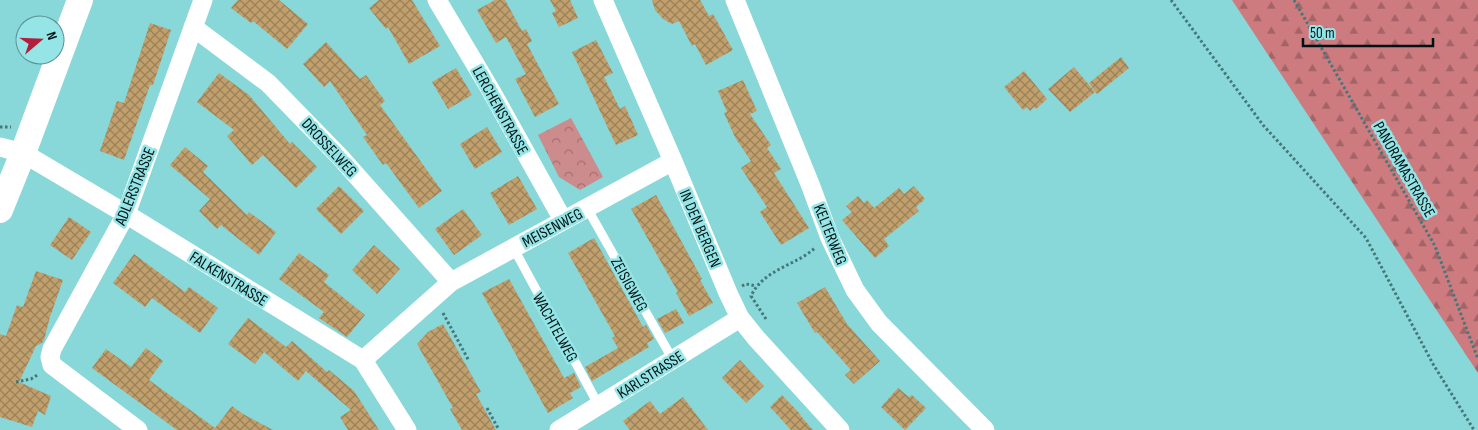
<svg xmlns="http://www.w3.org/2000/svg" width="1478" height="430" viewBox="0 0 1478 430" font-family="'Sofia Sans Condensed',sans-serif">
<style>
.forest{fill:url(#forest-firs)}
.park{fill:url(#park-crowns)}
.building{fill:url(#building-cross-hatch)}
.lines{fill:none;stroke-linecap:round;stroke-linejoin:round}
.path{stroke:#457778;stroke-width:3;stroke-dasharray:2.5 2.5;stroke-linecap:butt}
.service{stroke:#fff;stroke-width:9}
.minor{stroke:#fff;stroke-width:19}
.secondary{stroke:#fff;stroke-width:26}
.labels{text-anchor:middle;stroke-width:5;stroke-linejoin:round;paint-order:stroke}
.street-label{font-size:16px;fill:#001314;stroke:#95e4e6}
</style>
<defs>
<pattern id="forest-firs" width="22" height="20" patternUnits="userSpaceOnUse" patternTransform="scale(1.25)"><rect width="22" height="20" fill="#cd7b7f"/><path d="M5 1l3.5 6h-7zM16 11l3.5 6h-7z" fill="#a46467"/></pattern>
<pattern id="park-crowns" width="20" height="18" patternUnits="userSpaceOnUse" patternTransform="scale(1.25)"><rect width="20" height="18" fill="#cc8b8d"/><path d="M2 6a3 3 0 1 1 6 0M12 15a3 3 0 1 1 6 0" fill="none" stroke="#a37072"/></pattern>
<pattern id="building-cross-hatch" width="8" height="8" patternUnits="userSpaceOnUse" patternTransform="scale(1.25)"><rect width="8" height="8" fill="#c1a06d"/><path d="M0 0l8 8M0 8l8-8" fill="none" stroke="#9a8158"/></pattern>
</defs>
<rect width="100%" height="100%" fill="#88d7d9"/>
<path class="forest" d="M1232,0H1478V373Z"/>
<path class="park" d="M571,118L603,177L580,190L559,177L538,135Z"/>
<path class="building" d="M238,0H279L308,24L287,49L253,21L251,23L231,8Z
M379,0H412L440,46L409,64L388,27L386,29L369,8Z
M495,0H505L522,31L526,29L532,41L527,44L559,104L535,117L515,79L526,74L506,37L496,43L477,10Z
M550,0H570L578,18L559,27L552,13L556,11Z
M652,0H700L709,16L713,14L733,50L706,65L695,44L692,46L679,21L672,24L663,19L655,10Z
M150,23L171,30L153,85H150L124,160L100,151L117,101L124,103Z
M596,40L613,73L604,77L620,109L625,106L638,135L616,145L572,52Z
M326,42L360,79L366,75L385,101L380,105L442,191L419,208L386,163L383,165L363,137L367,135L330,81L324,87L303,64Z
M1121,57L1129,68L1097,94L1089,83Z
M1074,67L1095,92L1070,112L1048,89Z
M456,68L472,95L448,109L432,82Z
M1024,71L1047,99L1036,109L1034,107L1030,111L1027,107L1023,110L1004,87Z
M219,73L249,95L290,144L292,142L317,167L296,188L263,155L252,165L227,136L234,130L197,102Z
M743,80L757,111L750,114L771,145L767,148L781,169L774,173L809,228L781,245L760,212L767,207L741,168L751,161L736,139L724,113L727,112L718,91Z
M487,127L502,152L475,169L460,144Z
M185,147L208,166L203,172L247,215L249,212L276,232L259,255L221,225L217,229L199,211L210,199L170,165Z
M518,176L537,209L509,225L490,193Z
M339,186L364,211L341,234L316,209Z
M914,186L925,199L916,207L919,211L884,239L889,246L875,258L842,220L852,212L846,206L858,196L864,203L867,200L874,208L899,188L904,194Z
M656,195L702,279L700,280L713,303L689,316L676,293L678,292L631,209Z
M463,209L482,235L454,255L435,229Z
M69,217L91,232L72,260L50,245Z
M594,238L643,327L646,325L654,339L647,343L649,347L592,381L585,367L618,348L612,338L615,336L568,253Z
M374,245L400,269L377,294L352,270Z
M299,253L329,275L324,282L365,315L347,337L319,318L324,312L279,279Z
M134,254L185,292L189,287L218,308L200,333L152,298L145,307L113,283Z
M36,271L63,280L50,317L44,340L42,343L36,346L19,382L51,396L45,415L38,411L32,427L0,417V334L6,336L17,305L23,307Z
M509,279L564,378L574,373L581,387L570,393L573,398L548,413L482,293Z
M825,287L847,324L880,361L854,384L845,375L851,370L817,332L815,333L797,303Z
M676,309L684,323L665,333L657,319Z
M248,318L286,347L292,341L327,372L329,370L354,391L379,430H348L340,417L351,410L306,371L298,381L264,352L255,364L228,344Z
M443,324L481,392L476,394L496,430H462L450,409L453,408L417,344L428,332Z
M146,348L163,361L149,380L215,428L232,406L243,414L273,430H177L92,368L106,349L131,367Z
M740,360L764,386L746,403L722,378Z
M898,388L909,397L912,395L926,408L905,430L881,407Z
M782,395L801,415H800L813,430H791L770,407Z
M683,397L708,430H630L623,421L650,401L660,414Z"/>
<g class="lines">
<path class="path" d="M1171,0L1263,125L1366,238L1433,364L1474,430
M1294,0L1435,246L1478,359
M0,127H11
M742,286L746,284L756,286
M443,313L469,361
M766,319L751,296C760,277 778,270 795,261C802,258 809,253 815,248
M16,382L31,379L39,374
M487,408L499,430"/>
<path class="service" d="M587,208L673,360
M513,247L599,406"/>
<path class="minor" d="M437,0L490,89L563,220
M603,0L673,161L728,293L740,318L756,338L840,430
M735,0L810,184L830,238L855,290L879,323L985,430
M193,27L268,83L340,157L451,282
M0,147L23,153L126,214L363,360L407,430
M363,360L451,282L673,161
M138,430L52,365L50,357L52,349L126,214L203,0
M559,430L740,318"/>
<path class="secondary" d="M0,210L23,153L80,0"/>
</g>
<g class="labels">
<g class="street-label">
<text transform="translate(501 110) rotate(61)" y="6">LERCHENSTRASSE</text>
<text transform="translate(330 147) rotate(47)" y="6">DROSSELWEG</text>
<text transform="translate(1405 169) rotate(60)" y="6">PANORAMASTRASSE</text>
<text transform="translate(134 186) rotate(-68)" y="6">ADLERSTRASSE</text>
<text transform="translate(552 227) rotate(-28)" y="6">MEISENWEG</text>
<text transform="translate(701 228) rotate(67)" y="6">IN DEN BERGEN</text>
<text transform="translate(831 234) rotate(68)" y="6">KELTERWEG</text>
<text transform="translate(229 278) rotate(32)" y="6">FALKENSTRASSE</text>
<text transform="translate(630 284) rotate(61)" y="6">ZEISIGWEG</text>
<text transform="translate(556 327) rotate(61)" y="6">WACHTELWEG</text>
<text transform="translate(650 374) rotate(-32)" y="6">KARLSTRASSE</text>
</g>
</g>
<g transform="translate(40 40) rotate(71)"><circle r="24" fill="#95e4e6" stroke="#599092"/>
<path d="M0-4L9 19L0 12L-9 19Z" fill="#b21f3c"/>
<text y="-8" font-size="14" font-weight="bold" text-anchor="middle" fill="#001314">N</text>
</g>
<path d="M1303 38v8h130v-8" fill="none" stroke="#001314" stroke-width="2.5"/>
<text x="1310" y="38" font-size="15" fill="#001314" stroke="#95e4e6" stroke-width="4" paint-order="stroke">50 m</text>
</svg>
